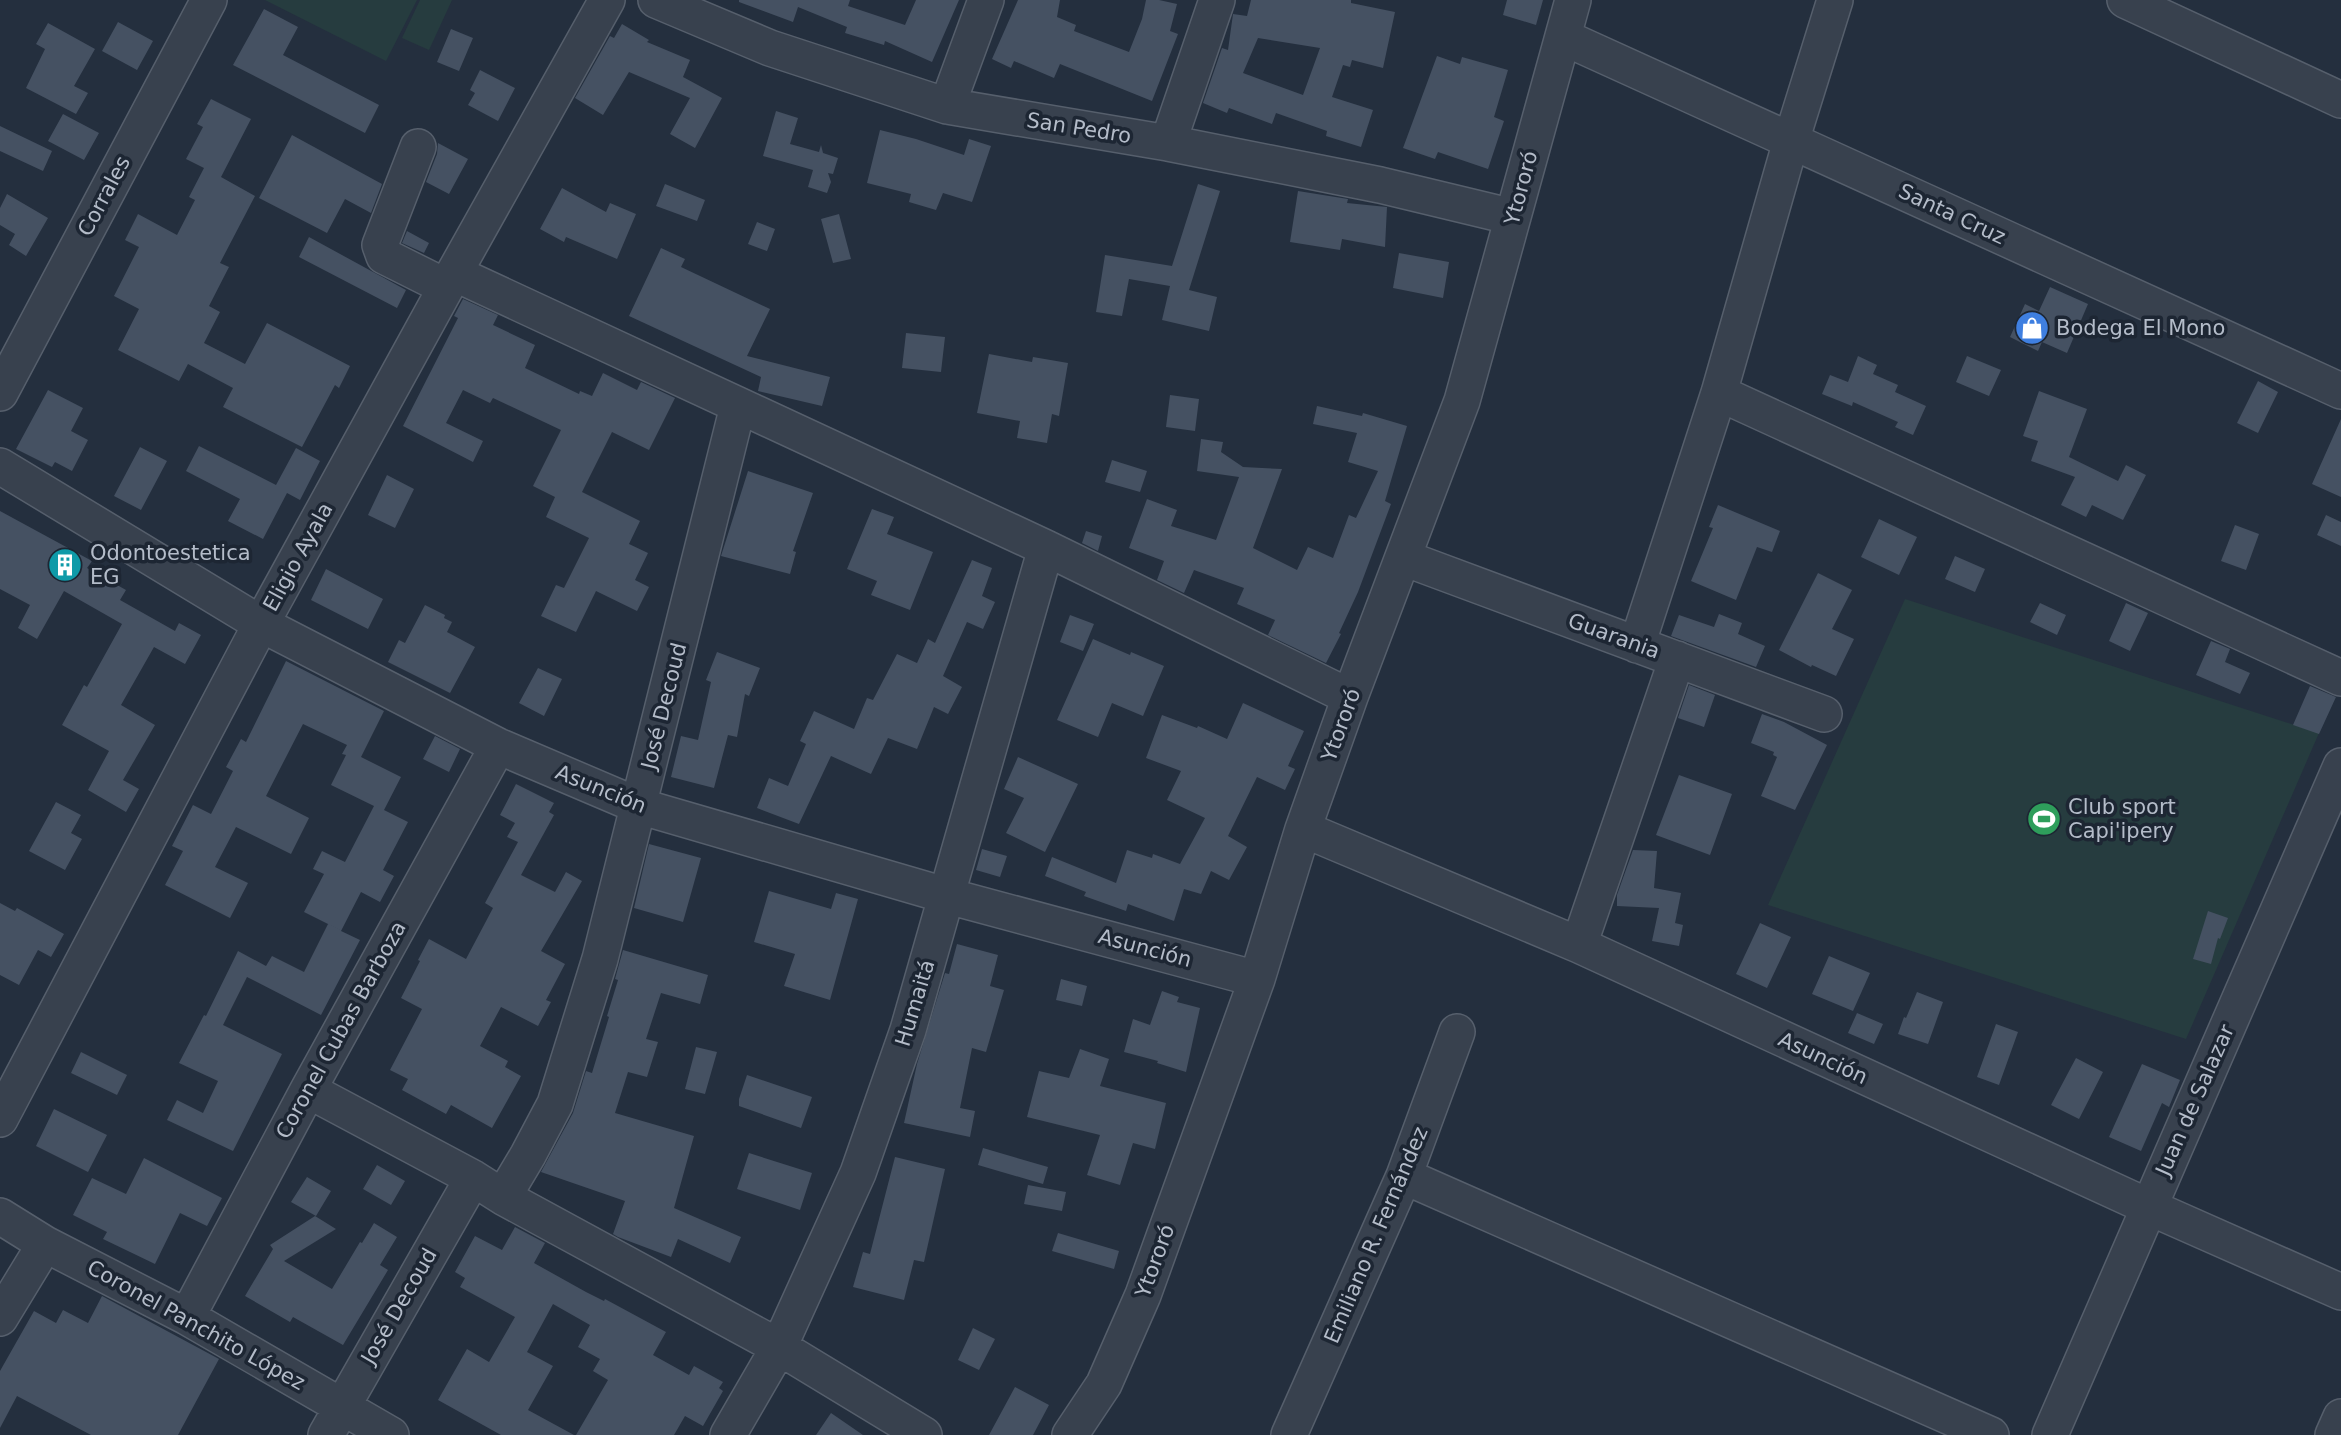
<svg xmlns="http://www.w3.org/2000/svg" width="2341" height="1435" viewBox="0 0 2341 1435" font-family="'DejaVu Sans',sans-serif">
<style>
.green{fill:#263c3f}
.building{fill:#455162;fill-rule:evenodd}
.lines{fill:none;stroke-linecap:round;stroke-linejoin:round}
.minor-casing{stroke:#565f6c;stroke-width:38}
.minor{stroke:#38414e;stroke-width:35}
.labels{text-anchor:middle;stroke-width:7;stroke-linejoin:round;paint-order:stroke}
.street-label{font-size:21px;fill:#b4bcc9;stroke:#1d2633}
.poi-label{font-size:21px;fill:#b4bcc9;stroke:#1d2633;text-anchor:start}
</style>
<rect width="100%" height="100%" fill="#242f3e"/>
<path class="green" d="M265,0H417L386,61Z
M420,0H452L429,50L402,38Z
M1905,599L2319,733L2186,1039L1768,905Z"/>
<path class="building" d="M739,0H850L848,6L905,25L916,0H959L932,62L885,41L884,45L845,33L847,27L798,7L793,22L739,2Z
M1018,0H1060L1057,17L1076,25L1074,31L1129,52L1142,19L1146,0H1159L1177,4L1170,31L1178,34L1152,101L1060,64L1054,78L1014,61L1011,68L992,59Z
M1251,0H1351V3L1395,12L1383,68L1352,60L1350,67L1343,65L1332,97L1373,110L1361,147L1326,136L1327,131L1276,113L1272,124L1229,108L1227,113L1203,103L1222,48L1228,50L1233,14L1247,16ZM1258,38L1320,48L1303,95L1243,73Z
M1507,0H1543L1536,25L1503,15Z
M264,9L298,27L283,55L379,105L365,133L233,65Z
M118,22L153,41L137,70L102,51Z
M48,23L95,49L74,86L88,93L76,114L26,88L45,49L36,44Z
M622,24L649,40L647,42L690,60L683,77L722,98L695,148L670,134L690,98L629,72L603,115L575,98L610,36L614,38Z
M451,29L473,38L459,71L437,62Z
M1437,56L1460,64L1462,57L1508,70L1494,117L1504,121L1488,169L1438,152L1435,159L1403,148Z
M480,70L515,88L498,121L468,105L475,93L470,90Z
M211,99L251,119L221,177L255,196L220,263L229,267L209,306L220,312L204,343L245,364L267,323L350,366L339,388L335,385L302,447L223,407L233,388L188,364L179,381L118,350L139,309L114,296L139,247L125,240L138,214L177,235L195,200L189,197L204,168L186,159L203,127L197,124Z
M776,111L798,118L790,144L819,152L821,145L823,153L838,158L833,174L828,173L831,182L827,193L808,187L813,170L763,156Z
M63,114L99,133L84,160L48,141Z
M0,126L52,151L43,171L0,151Z
M880,130L916,139L964,155L969,139L991,146L972,202L943,193L936,210L909,202L911,194L867,183Z
M292,135L382,184L371,213L345,199L327,233L259,198Z
M438,143L468,159L449,194L426,182L437,154Z
M665,184L705,200L697,221L656,206Z
M1198,184L1220,191L1189,290L1217,297L1209,331L1162,320L1170,286L1129,279L1122,316L1096,312L1105,255L1172,266Z
M562,188L606,212L610,203L636,214L617,259L566,237L564,242L540,229Z
M1298,191L1348,199L1347,203L1387,207L1385,247L1342,239L1340,250L1290,242Z
M7,194L48,218L26,256L9,245L15,234L0,225V208Z
M839,214L851,259L833,263L821,219Z
M757,222L775,229L767,251L748,244Z
M407,231L429,243L424,253L402,243Z
M309,237L406,290L397,308L299,257Z
M661,248L685,259L681,267L770,309L747,356L830,377L822,406L758,391L761,377L629,316Z
M1399,253L1449,262L1443,298L1393,288Z
M2050,287L2088,304L2067,353L2042,342L2038,351L2010,337L2025,304L2039,311Z
M463,299L498,315L493,325L535,345L525,368L579,394L580,391L592,396L603,373L637,390L641,382L675,398L649,450L612,432L582,492L640,521L629,544L648,553L635,580L649,587L637,611L596,591L576,632L541,616L556,585L564,588L589,538L546,517L555,497L533,486L561,430L493,398L490,403L463,390L446,423L483,441L473,462L403,426L458,318L454,316Z
M906,333L945,337L941,372L902,368Z
M989,354L1032,362L1033,357L1068,363L1059,416L1052,414L1047,443L1017,438L1020,421L977,413Z
M1858,356L1877,365L1873,374L1898,385L1895,392L1926,406L1913,435L1895,427L1898,422L1853,402L1852,406L1822,394L1830,375L1848,382Z
M1967,356L2001,370L1989,396L1956,382Z
M2258,381L2278,392L2258,433L2237,423Z
M48,390L83,408L71,431L88,440L72,471L55,462L52,467L16,449Z
M2039,391L2087,409L2069,457L2118,481L2126,465L2146,475L2123,520L2092,505L2086,517L2061,505L2075,477L2031,461L2038,441L2023,436Z
M1170,395L1199,399L1195,431L1166,427Z
M1317,406L1362,416L1363,413L1407,426L1385,501L1391,504L1358,592L1339,633L1341,634L1326,663L1268,635L1275,620L1237,604L1244,588L1194,570L1184,593L1157,580L1164,561L1129,548L1147,499L1177,510L1171,526L1216,540L1239,477L1197,471L1201,439L1223,442L1221,452L1243,467L1282,469L1253,548L1297,570L1308,547L1333,558L1349,515L1356,518L1378,471L1348,462L1357,433L1313,424Z
M2341,419V497L2312,484Z
M199,446L276,485L296,448L320,461L300,500L287,493L263,539L228,521L240,499L186,471Z
M140,447L167,461L141,510L114,496Z
M1112,460L1147,471L1140,492L1105,482Z
M748,471L813,493L793,551L796,552L790,574L721,556Z
M387,475L414,489L395,528L368,515Z
M1718,505L1780,531L1772,552L1757,547L1736,600L1691,581L1713,528L1709,527Z
M872,509L894,517L887,534L933,552L910,610L871,595L877,581L847,569Z
M0,511L92,561L87,568L126,590L120,600L175,631L179,623L201,635L185,664L154,647L121,705L155,725L123,780L139,789L126,812L88,790L109,751L62,725L84,685L87,687L122,624L64,591L37,639L18,628L30,605L0,589Z
M2326,515L2341,522V546L2317,535Z
M1879,519L1917,537L1899,575L1861,557Z
M2235,525L2259,534L2246,570L2221,561Z
M1086,531L1102,536L1098,551L1082,543Z
M1955,556L1985,569L1975,592L1945,579Z
M972,560L992,568L982,596L995,602L983,629L967,622L943,676L962,687L948,714L934,707L917,749L888,738L871,774L831,756L799,824L757,808L769,778L788,786L806,744L800,741L814,711L854,729L867,698L873,700L897,654L917,663L928,639L935,643Z
M326,569L383,599L368,629L311,600Z
M1818,573L1852,590L1832,629L1854,639L1836,676L1812,665L1811,667L1779,650Z
M2040,603L2066,615L2057,635L2030,622Z
M2126,603L2148,613L2130,651L2109,641Z
M425,605L445,615L444,618L452,622L447,632L475,647L450,693L388,662L399,640L405,643Z
M1719,614L1742,623L1738,634L1765,646L1756,667L1671,636L1679,615L1714,627Z
M1070,615L1094,624L1083,651L1060,642Z
M1093,639L1130,655L1131,652L1164,666L1143,716L1112,703L1098,737L1057,720Z
M2211,641L2230,649L2225,662L2250,673L2240,694L2196,675Z
M717,652L760,668L749,696L745,694L737,737L728,735L714,788L671,777L681,736L698,740L711,682L706,680Z
M286,661L384,711L361,757L401,777L384,810L408,822L383,870L394,876L380,902L361,892L341,931L360,940L321,1015L247,977L223,1025L282,1054L233,1151L167,1120L177,1100L203,1113L218,1081L179,1063L204,1015L206,1016L238,951L266,966L272,956L304,972L328,924L340,930L304,912L324,874L313,869L322,851L345,862L374,806L331,785L346,755L342,754L347,745L303,724L266,796L309,818L291,854L236,827L215,867L248,883L230,918L165,885L183,851L172,846L193,805L211,814L233,771L226,767L241,739L246,742Z
M538,668L562,679L544,716L519,703Z
M1689,685L1715,695L1704,727L1678,718Z
M2310,686L2336,697L2319,734L2293,725Z
M1243,703L1304,731L1288,766L1295,769L1285,790L1257,777L1228,836L1247,847L1229,880L1211,871L1201,894L1184,889L1174,921L1128,904L1126,911L1084,896L1086,892L1045,876L1052,857L1116,883L1127,850L1152,858L1153,854L1180,864L1205,818L1167,800L1181,771L1146,758L1162,715L1197,728L1198,726L1227,739Z
M1762,714L1784,722L1827,745L1795,810L1761,796L1777,757L1773,755L1774,752L1751,743Z
M435,736L460,749L449,772L423,759Z
M1018,757L1078,784L1045,852L1006,833L1024,798L1004,789Z
M1679,775L1732,794L1710,855L1656,835Z
M516,784L554,803L549,812L554,815L521,875L555,892L566,872L582,881L541,951L565,964L546,1000L551,1002L538,1026L501,1007L480,1046L508,1061L505,1067L521,1076L492,1128L451,1105L446,1114L402,1090L408,1079L390,1070L422,1009L401,998L420,961L418,960L429,939L466,959L493,908L485,903L518,842L507,837L515,823L500,815Z
M56,802L81,815L71,833L82,839L65,870L29,851Z
M649,844L701,858L683,922L634,908Z
M982,849L1007,856L1000,877L976,870Z
M1633,850L1657,851L1654,888L1681,893L1675,923L1683,925L1679,946L1652,941L1659,908L1617,906V895Z
M769,891L831,909L836,893L858,899L830,1000L784,986L795,954L754,942Z
M0,903L15,911L17,908L64,934L51,957L38,950L19,985L0,975Z
M2208,911L2228,918L2220,939L2218,938L2211,964L2193,959Z
M1760,923L1791,937L1767,988L1736,974Z
M957,944L998,955L990,986L1004,990L986,1052L972,1048L960,1108L975,1111L970,1137L904,1123L917,1064L945,973L949,974Z
M623,950L708,975L700,1004L661,993L646,1039L658,1042L647,1077L628,1072L615,1113L694,1136L674,1208L741,1237L730,1263L678,1239L671,1257L618,1237L613,1234L625,1201L541,1172L573,1113L586,1071L592,1073L609,1017L607,1016L618,980L615,979Z
M1829,956L1870,973L1853,1011L1812,994Z
M1061,979L1087,986L1082,1006L1056,1000Z
M1162,991L1179,997L1177,1002L1200,1008L1186,1072L1157,1063L1158,1061L1124,1052L1133,1019L1150,1025Z
M1917,992L1943,1002L1928,1044L1898,1034L1904,1017L1906,1018Z
M1857,1013L1883,1024L1874,1044L1848,1033Z
M1996,1024L2018,1032L1999,1085L1977,1077Z
M696,1047L717,1052L705,1094L685,1089Z
M1080,1049L1109,1059L1100,1086L1166,1103L1155,1149L1133,1143L1120,1185L1087,1175L1100,1135L1027,1117L1039,1071L1069,1078Z
M81,1052L127,1075L117,1095L71,1073Z
M2076,1058L2103,1072L2079,1119L2051,1105Z
M2142,1064L2180,1080L2169,1107L2162,1103L2141,1151L2109,1137Z
M747,1075L812,1097L801,1128L739,1106V1099Z
M54,1109L107,1135L88,1172L36,1146Z
M983,1148L1048,1167L1043,1184L978,1165Z
M749,1153L812,1173L800,1210L737,1189Z
M895,1157L945,1169L924,1262L914,1260L904,1300L853,1287L863,1252L870,1254Z
M144,1158L222,1198L207,1226L180,1213L155,1264L103,1239L107,1232L73,1215L92,1178L126,1194Z
M377,1165L405,1181L391,1205L363,1189Z
M307,1177L331,1191L316,1216L291,1202Z
M1028,1185L1066,1192L1062,1211L1024,1204Z
M315,1216L336,1229L284,1261L332,1289L360,1242L362,1243L374,1223L397,1237L380,1265L388,1270L343,1345L293,1317L290,1322L245,1296L273,1249L270,1245Z
M515,1227L545,1243L534,1263L586,1292L604,1301L605,1299L666,1332L653,1355L689,1375L694,1366L723,1382L719,1388L723,1391L703,1426L685,1416L674,1435H576L608,1380L593,1371L600,1359L578,1347L590,1325L553,1304L527,1352L553,1366L528,1410L574,1435H501L438,1400L467,1349L489,1362L515,1317L460,1287L465,1278L455,1272L475,1236L502,1250Z
M1058,1233L1119,1251L1114,1269L1052,1251Z
M102,1296L219,1359L178,1435H91L17,1396L0,1428V1371L34,1311L56,1323L63,1310L88,1323Z
M973,1328L995,1339L979,1370L958,1360Z
M1015,1387L1049,1405L1033,1435H989Z
M831,1413L863,1435H816Z"/>
<g class="lines">
<g class="minor-casing">
<path id="minor" d="M656,0L770,48L947,106L1168,143L1380,185L1513,217
M2125,0L2341,100
M1563,37L2341,391
M947,106L986,0
M1168,143L1217,0
M418,147L380,245L384,256L446,287
M454,273L1046,548L1350,697
M0,393L209,0
M1719,393L2341,678
M0,466L261,624L498,746L639,806L948,896L1257,979
M1404,558L1824,714
M1637,645L1719,393L1791,141L1835,0
M1303,829L1579,945L2149,1207L2341,1292
M1579,945L1677,659
M308,1090L473,1178L503,1197L779,1347L924,1435
M0,1119L261,624L454,273L607,0
M1404,1176L1991,1435
M503,1197L528,1155L555,1104L600,959L738,406
M0,1216L45,1244L187,1317L391,1435
M187,1317L308,1090L498,746
M0,1318L45,1244
M326,1435L473,1178
M728,1435L779,1347L858,1173L908,1030L1046,548
M1070,1435L1104,1384L1143,1295L1257,979L1303,829L1350,697L1462,401L1573,0
M1289,1435L1404,1176L1457,1032
M2050,1435L2341,766
M2333,1435L2341,1417"/>
</g>
<use href="#minor" class="minor"/>
</g>
<defs>
<g id="shop-disc" transform="scale(1.75)"><circle r="9.5" fill="#3f7fe0" stroke="#1d2633"/><path d="M-5-2.5h2.3a2.7 3.5 0 0 1 5.4 0H5L5.5 6h-11ZM-1.5-2.5h3a1.5 2.3 0 0 0-3 0Z" fill="#fff"/></g>
<g id="building-disc" transform="scale(1.75)"><circle r="9.5" fill="#0f9aa8" stroke="#1d2633"/><path d="M-4-6H4V6H1V3H-1V6H-4ZM-2.5-4.3h1.7v1.8h-1.7ZM.8-4.3h1.7v1.8H.8ZM-2.5-1h1.7V.8h-1.7ZM.8-1h1.7V.8H.8Z" fill="#fff"/></g>
<g id="stadium-disc" transform="scale(1.75)"><circle r="9.5" fill="#2e9e5b" stroke="#1d2633"/><path d="M0-5a6.5 5 0 1 0 0 10a6.5 5 0 1 0 0-10ZM-3.5-1.8h7v3.6h-7Z" fill="#fff"/></g>
</defs>
<g fill-rule="evenodd">
<use href="#shop-disc" x="2032" y="328"/>
<use href="#building-disc" x="65" y="565"/>
<use href="#stadium-disc" x="2044" y="819"/>
</g>
<g class="labels">
<g class="street-label">
<text transform="translate(1079 128) rotate(9)" y="7">San Pedro</text>
<text transform="translate(1521 188) rotate(-75)" y="7">Ytororó</text>
<text transform="translate(104 196) rotate(-62)" y="7">Corrales</text>
<text transform="translate(1952 214) rotate(25)" y="7">Santa Cruz</text>
<text transform="translate(298 557) rotate(-61)" y="7">Eligio Ayala</text>
<text transform="translate(1614 636) rotate(20)" y="7">Guarania</text>
<text transform="translate(664 706) rotate(-76)" y="7">José Decoud</text>
<text transform="translate(1341 725) rotate(-70)" y="7">Ytororó</text>
<text transform="translate(601 789) rotate(22)" y="7">Asunción</text>
<text transform="translate(1145 948) rotate(15)" y="7">Asunción</text>
<text transform="translate(915 1003) rotate(-73)" y="7">Humaitá</text>
<text transform="translate(341 1030) rotate(-61)" y="7">Coronel Cubas Barboza</text>
<text transform="translate(1823 1058) rotate(25)" y="7">Asunción</text>
<text transform="translate(2195 1100) rotate(-66)" y="7">Juan de Salazar</text>
<text transform="translate(1376 1235) rotate(-67)" y="7">Emiliano R. Fernández</text>
<text transform="translate(1155 1261) rotate(-70)" y="7">Ytororó</text>
<text transform="translate(399 1306) rotate(-60)" y="7">José Decoud</text>
<text transform="translate(196 1325) rotate(29)" y="7">Coronel Panchito López</text>
</g>
<g class="poi-label">
<text x="2056" y="335">Bodega El Mono</text>
<text x="90" y="560">Odontoestetica<tspan x="90" dy="24">EG</tspan></text>
<text x="2068" y="814">Club sport<tspan x="2068" dy="24">Capi'ipery</tspan></text>
</g>
</g>
</svg>
